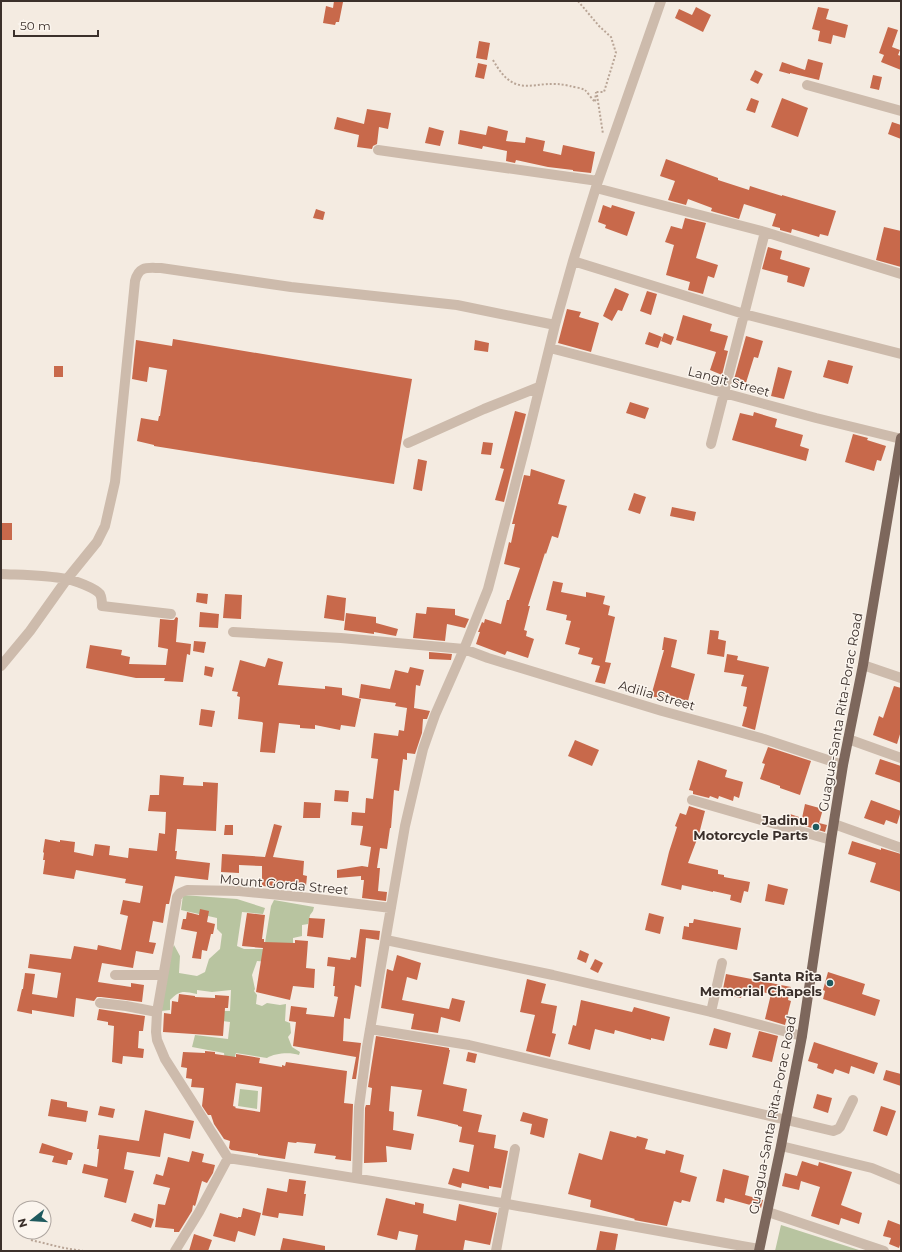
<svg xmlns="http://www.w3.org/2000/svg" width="902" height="1252" viewBox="0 0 902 1252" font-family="Montserrat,sans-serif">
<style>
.green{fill:#b8c4a0}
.building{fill:#c8694b;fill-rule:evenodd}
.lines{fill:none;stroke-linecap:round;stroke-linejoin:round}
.path{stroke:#b9a596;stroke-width:2;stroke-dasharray:2 2;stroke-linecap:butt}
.minor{stroke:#cdbbac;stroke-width:10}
.major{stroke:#7d675c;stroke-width:10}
.poi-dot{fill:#1f5a5e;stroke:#fbf5ee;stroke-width:1.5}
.labels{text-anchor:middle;stroke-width:3;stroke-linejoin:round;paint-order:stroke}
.street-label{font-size:13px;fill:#3b302b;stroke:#fbf5ee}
.poi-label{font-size:13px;font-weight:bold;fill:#3b302b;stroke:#fbf5ee;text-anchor:end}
</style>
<rect width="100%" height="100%" fill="#f4ebe1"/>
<path class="green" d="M183,895L237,899L265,908L263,914L242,912L237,946L244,949H264L271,906L274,900L314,907L313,911L310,915L308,924L302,925V936L293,938V954L269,962L257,961L252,975L255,989L254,991L257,995L256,1004L262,1006L267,1003L280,1005L286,1004L285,1021L290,1023L291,1033L288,1037L292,1047L300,1052L299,1055C290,1052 275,1053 267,1058L236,1053L233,1063L225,1062L224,1053L192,1047L195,1035L228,1039L230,1022L215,1020L216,1011H230L231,990L212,992L197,990V994C183,991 180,990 170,1000V1010L161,1011L168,959L174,945L180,956L179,973L197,976L205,972L209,959L220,949L222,934L217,929V918L181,910Z
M240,1089L258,1091L257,1109L238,1106Z
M781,1225L862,1251H775Z"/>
<path class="building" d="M334,1L343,2L339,22H336L335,25L323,23L326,6L333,8Z
M696,7L711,15L703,32L675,18L679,9L692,15Z
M818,7L829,9L826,19L848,25L845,38L833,35L831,44L818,41L820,31L812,29Z
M888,27L898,30L892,47L900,50L898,55L901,56V70L881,62L884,55L879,53Z
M479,41L490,43L487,60L476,58Z
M808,59L823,63L819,80L790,73V74L779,71L782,62L805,70Z
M478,63L487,65L484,79L475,77Z
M755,70L763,74L758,84L750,80Z
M873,75L882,77L879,90L870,88Z
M751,98L759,101L755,113L746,110Z
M782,98L808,108L798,137L771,127Z
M367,109L391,113L388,129L379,127L377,144L373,146L372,149L357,147L359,135L334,129L337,117L364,124Z
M892,122L901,125V139L888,134Z
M488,126L508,131L506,141L525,143L526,137L545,141L543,151L561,155L563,145L595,152L591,173L573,171V170L548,167L516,160L515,163L506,161L507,151L483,146L482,149L458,144L460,130L486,135Z
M429,127L444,131L440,146L425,143Z
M666,159L718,178V180L749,190L750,186L782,196V195L836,211L828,236L820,234L819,237L792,229L791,233L780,230V228L772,226L776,214L744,204L739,219L711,211L712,208L688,199L686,205L668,200L675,181L660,176Z
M603,205L611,208L612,205L635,212L627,236L605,228L606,225L598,222Z
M316,209L325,212L323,220L313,218Z
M685,218L706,223L696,258L718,265L714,278L708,276L703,294L688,290L690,282L666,275L674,245L665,242L671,226L682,229Z
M884,227L901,231V267L876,260Z
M768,247L782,251L780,259L810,268L804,287L787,282L788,276L762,269Z
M615,288L629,294L622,311L618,310L612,321L603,316Z
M647,291L657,294L651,315L640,311Z
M567,309L581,312L579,317L599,323L591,352L558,343Z
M683,315L712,324L710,331L728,336L724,350L728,351L722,375L710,370L716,352L676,340Z
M649,332L662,337L658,348L645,344Z
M664,333L674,337L671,345L661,341Z
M746,336L763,341L758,358L754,357L745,386L733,383Z
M173,339L412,379L394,484L154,446V445L137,441L141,418L158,421L159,416H160L167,370L149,367L147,382L132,379L136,340L172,346Z
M475,340L489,343L488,352L474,350Z
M828,360L853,366L848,384L823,377Z
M54,366H63V377H54Z
M778,367L792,371L784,399L771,396Z
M630,402L649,408L645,419L626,413Z
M515,411L526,414L504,502L495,500L504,469L500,468Z
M754,412L777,419L775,427L803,435L800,446L809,449L806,461L732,440L740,413L753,416Z
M853,434L868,438L867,440L886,446L881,461L877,460L874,471L845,462Z
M483,442L493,443L491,455L481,454Z
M418,459L427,461L422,491L413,489Z
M531,469L565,480L558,504L567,506L558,538L552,536L546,554L545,553L528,606H530L524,630L527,631L526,636L534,639L528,658L507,651L505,655L476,644L480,632H478L482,622L484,623L485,619L501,624L507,600H509L520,568L504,564L509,542L511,543L515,524H512L524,475L530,476Z
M634,493L646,497L640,514L628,510Z
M672,507L696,512L694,521L670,516Z
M1,523H12V540H1Z
M553,581L563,583L561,592L586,597V592L605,596L603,604L610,606L608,615L615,617L605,662L611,663L605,684L595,682L600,666L591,664L593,658L578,654L580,648L565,644L571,621L566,620L567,615L546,610Z
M197,593L208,594L207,604L196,602Z
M225,594L242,595L241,619L223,618Z
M327,595L346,598L344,621L324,618Z
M427,607L455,609V615L469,619L465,628L447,624L445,641L413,638L416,613L426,614Z
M200,612L219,614L218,628L199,627Z
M346,613L376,617V623L398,629L396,636L374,632V634L344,630Z
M176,617L178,618L176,642L191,644L190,655L187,654L183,682L164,681L165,678H136L86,668L90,645L122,650L121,655L130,657L129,664L166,665L168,649L158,647L160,619L171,620H174Z
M710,630L719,631L718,639L726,641L724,657L707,654Z
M664,637L677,640L671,667L695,674L688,701L667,695L666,700L651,696L664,650H662Z
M194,641L206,642L204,653L193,651Z
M429,652L452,654L451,660L429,659Z
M727,654L738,656L737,660L769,667L755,730L742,726L747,707L743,706L747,687L741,686L744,675L724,672Z
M268,658L283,662L278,685L325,689V686L342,688V695L361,699L355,727L341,725L340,730L315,725V729L300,728V725L279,723L275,753L260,752L263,723L262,722L238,719L240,697L237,696L238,692L232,691L240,660L265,667Z
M205,666L214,668L212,677L204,675Z
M410,667L424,670L420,686L416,685L414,708L430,711L427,719H423L422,733L415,754L407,753V760L403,759L399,791L394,790L391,828H390L387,849L380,848L377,868H380L378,891L387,892L386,901L362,898L364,880H361V876L337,878V870L362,866L368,867L371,847L360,845L363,826L351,825L352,812L365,813L366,798L373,799L378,759L371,758L374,733L398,736L399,730L404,731L407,708L395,706L396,703L359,698L361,684L390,689L395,670L408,673Z
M894,686L901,688V731L897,744L873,735L879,716L883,718Z
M201,709L215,711L212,727L199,725Z
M575,740L599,750L592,766L568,756Z
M768,747L811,761L800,795L780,788V786L760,779L765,764L762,763Z
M880,759L901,766V783L875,774Z
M698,760L727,770L725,777L743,782L739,798L734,796L733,801L719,796L718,799L710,796L709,798L693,794V791L689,790Z
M160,775L184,777L183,785L203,786V782L218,783L216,831L177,829L175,851H177L176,859L210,863L208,880L175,876L169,904H166L163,923L153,921L149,942L156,943L153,954L136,951L133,968L102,963L98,982L131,987V983L144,985L142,1002L101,997H97L94,1001L76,998L74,1017L32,1010V1014L17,1011L22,989H23L25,973L35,974L32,994L57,998L61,973L28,968L30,954L71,959L74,946L97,950L98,945L121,950L128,916L120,914L123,900L140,903L143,886L125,883L126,879L76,870L74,879L43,874L45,860H43L44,853L43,852L45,839L60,842V840L75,842L74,852L93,856L95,844L110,846L109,855L128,858L129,848L157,851L159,833L165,834L166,812L148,811L150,795H159Z
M335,790L349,791L348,802L334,801Z
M871,800L901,811L897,824L886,820L884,825L864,818Z
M304,802L321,803L320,818H303Z
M805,804L823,809L819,823L827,825L825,832L788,821L790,814L802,818Z
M689,806L705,811L699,834L688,863L718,870V874L724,875V877L750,882L748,892L744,891L741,903L730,900L731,895L713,891V892L682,885L681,890L661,885L669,852L677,827L675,826L680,813L686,815Z
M274,824L282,826L273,857L304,861L303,875L307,876L306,886L278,883V887L262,886V866L239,865V873L221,872L222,854L265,857Z
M225,825H233V835H224Z
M852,841L881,850V848L901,854V892L870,882L876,863L848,854Z
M768,884L788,889L784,905L765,901Z
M200,909L209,911L207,922L215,924L213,934H211L207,951L202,950L201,959L192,958L197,932L181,929L183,919H186L187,912L199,915Z
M247,913L265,915L262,939H264V942L295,943V940L308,941L306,968L315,969L314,988L293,986L290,1000L256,992L263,948L242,946Z
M649,913L664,917L660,934L645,930Z
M309,918L325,919L323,938L307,936Z
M694,919L741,928L737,950L682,939L684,926L689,927V923H693Z
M360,929L380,931L379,940L366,938L361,987L355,985L350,1019L344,1018L343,1041L361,1043L356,1079H352L356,1057L293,1046L296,1022L289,1021L291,1006L307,1008L306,1014L334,1017L338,997L334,996L335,986H333L335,967L327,966L328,957L350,960L351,957L356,958Z
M580,950L589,954L586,963L577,959Z
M397,955L421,963L417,980L407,977L402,1000L449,1009L452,998L465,1001L460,1022L441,1017L438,1033L411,1029L414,1014L381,1008L387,969L393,971Z
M595,959L603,963L598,973L590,969Z
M828,972L865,984L862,994L880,1000L875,1016L823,999L825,991L823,990Z
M726,974L791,987L788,1000L791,1001L785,1025L765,1019L771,994L743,988L741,998L722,994Z
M527,979L546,984L541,1003L557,1006L552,1033L556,1034L550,1057L526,1051L535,1015L520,1012Z
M179,994L195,996V997L215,998V995L229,996L228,1008H225L223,1036L163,1032L164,1013L171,1014L172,1001L178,1002Z
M581,1000L632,1012L634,1007L670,1017L664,1041L651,1038V1040L615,1030L614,1034L595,1029L590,1050L568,1044L573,1025L576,1026Z
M99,1009L145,1016L143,1031H139L138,1048L144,1049L143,1058L123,1056L122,1064L112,1062L114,1026L108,1025V1022L97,1020Z
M714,1028L731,1033L727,1049L709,1045Z
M759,1031L778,1036L772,1062L752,1057Z
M376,1036L449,1048V1050H450L443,1084L467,1089L463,1111L482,1115L478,1132L496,1135L494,1148L508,1151L501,1188L489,1186V1189L462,1183L461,1188L448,1184L453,1168L469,1172L474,1145L459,1142L462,1127L458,1126V1125L437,1120L417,1116L422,1090L391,1086L389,1111L394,1112L393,1130L414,1134L411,1150L386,1146L387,1162L364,1163L365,1108L366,1105H370L372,1088L368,1087Z
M814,1042L878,1063L874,1074L851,1066L849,1074L835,1069L833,1074L817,1068L818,1064L808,1061Z
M205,1051L215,1052V1054L236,1057V1054L260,1058L259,1063L282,1067V1065L285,1066L286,1062L347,1071L344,1103L353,1104L351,1161L335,1159L336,1156L314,1153L316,1144L297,1142L296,1143L288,1142L285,1159L258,1155V1154L231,1150L229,1148L230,1141L224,1139L214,1124L211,1115H208L202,1106L204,1088L191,1087L192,1079L186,1078L187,1068L181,1067L183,1052L205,1053ZM236,1083L262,1087L260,1112L235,1108L236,1107L233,1106Z
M468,1052L477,1054L475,1063L466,1061Z
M886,1070L901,1074V1086L883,1080Z
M817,1094L832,1098L828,1113L813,1108Z
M51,1099L67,1102V1107L88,1111L86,1122L48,1116Z
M100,1106L115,1109L113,1118L98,1115Z
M881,1106L896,1111L887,1136L873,1131Z
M145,1110L194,1121L190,1139L164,1133L160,1157L127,1152L124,1169L134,1171L126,1203L104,1197L108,1179L82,1173L84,1164L97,1167L99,1149H97L99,1135L139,1141Z
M523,1112L548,1119L544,1138L530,1134L532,1124L520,1121Z
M610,1131L636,1138L637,1136L648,1139L645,1149L665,1154L666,1150L684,1155L680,1172L697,1177L690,1202L682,1200L681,1203L674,1201L667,1226L634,1220L635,1219L590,1207L591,1200L568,1194L579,1153L602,1160Z
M42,1143L73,1153L71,1160H68L67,1165L52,1162L54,1156L39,1153Z
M192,1151L204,1154L202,1162L215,1165L213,1173L207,1183L202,1181L196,1203L195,1206L193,1205L192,1211L179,1232H174V1229L155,1227L158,1204L165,1205L170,1188L153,1184L156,1174L163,1176L168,1157L189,1162Z
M802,1161L818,1166L819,1162L852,1172L841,1205L862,1213L859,1224L841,1218L839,1225L811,1216L820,1187L801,1181L799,1190L782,1186L785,1173L797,1176Z
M723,1169L749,1176L745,1195L763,1200L761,1208L725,1198L724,1203L716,1201Z
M289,1179L306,1181L304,1194H306L303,1216L279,1213L278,1218L262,1215L267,1188L287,1192Z
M386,1198L415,1205V1202L424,1204L423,1213L456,1221L459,1204L497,1213L490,1245L465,1240L463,1251H415L418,1235L399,1231L397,1240L377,1235Z
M243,1208L261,1213L255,1236L238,1231L235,1242L213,1236L220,1213L238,1218V1217H241Z
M134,1213L154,1219L151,1228L131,1221Z
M888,1220L901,1225V1242L899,1248L889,1244L891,1238L883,1236Z
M600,1231L618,1234L615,1251H596Z
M194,1234L212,1240L208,1251H189Z
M283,1238L325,1246V1251H280Z"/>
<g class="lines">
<path class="path" d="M578,1L599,26L611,37L616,53L604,92H596
M493,60C517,103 534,77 570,86C574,87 581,88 585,90C588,93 592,99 595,102L596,92
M597,95L603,134
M31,1240L64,1248L83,1251"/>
<path class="minor" d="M807,85L901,111
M378,150L598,181
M596,188L765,232L901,274
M573,261L744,314L901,354
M550,348L724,393L816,418L901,439
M408,443L484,409L539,387
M711,444L765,232
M1,574C22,575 46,575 66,579C74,580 95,588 100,594C102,598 102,602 102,606L171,614
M233,632L341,638L464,649L488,658L662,711L764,739L843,765
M863,665L901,678
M1,666L30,631L67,579L97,542L105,526L115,482L135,281C139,265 148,268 161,268L291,287L457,305L555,325
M848,739L901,758
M692,800L831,840
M834,824L901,848
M386,940L553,975L711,1012L802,1036
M115,975H163
M100,1003L126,1006L157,1012
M711,1012L722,963
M370,1029L469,1045L833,1131L838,1129L840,1127L853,1100
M781,1146L872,1168L901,1180
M228,1158C406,1185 582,1217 759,1249
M357,1178L359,1107L367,1047L405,826L423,749L435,715L464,649L488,589L526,443L555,325L573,261L598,181L661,1
M768,1212L884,1251
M175,1251L199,1212L228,1158L165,1059L157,1040L156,1032L157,1012L177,897L180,893L187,890L239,891L301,897L391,908
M496,1251L515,1149"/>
<path class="major" d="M759,1251L781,1146L802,1036L831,840L843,765L863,665L901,438"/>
</g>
<g class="poi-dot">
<circle cx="816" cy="827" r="4"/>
<circle cx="830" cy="983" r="4"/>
</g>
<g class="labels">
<g class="street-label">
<text transform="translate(729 381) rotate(15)" y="5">Langit Street</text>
<text transform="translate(657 695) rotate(16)" y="5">Adilia Street</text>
<text transform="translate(840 712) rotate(-80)" y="5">Guagua-Santa Rita-Porac Road</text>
<text transform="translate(284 884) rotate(5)" y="5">Mount Gorda Street</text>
<text transform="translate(772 1115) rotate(-79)" y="5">Guagua-Santa Rita-Porac Road</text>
</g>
<g class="poi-label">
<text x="808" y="825">Jadinu<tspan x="808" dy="15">Motorcycle Parts</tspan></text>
<text x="822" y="981">Santa Rita<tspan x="822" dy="15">Memorial Chapels</tspan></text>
</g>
</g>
<rect width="902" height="1252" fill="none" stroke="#3b302b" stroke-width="4"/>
<g transform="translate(32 1220) rotate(253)"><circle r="19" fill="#fbf5ee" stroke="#aea6a0"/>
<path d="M0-3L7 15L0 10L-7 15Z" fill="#1f5a5e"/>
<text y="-6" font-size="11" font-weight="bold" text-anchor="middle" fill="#3b302b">N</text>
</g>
<path d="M14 30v6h84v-6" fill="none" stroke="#3b302b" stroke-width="2"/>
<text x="20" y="30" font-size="12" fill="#3b302b" stroke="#fbf5ee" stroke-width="3" paint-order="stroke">50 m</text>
</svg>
